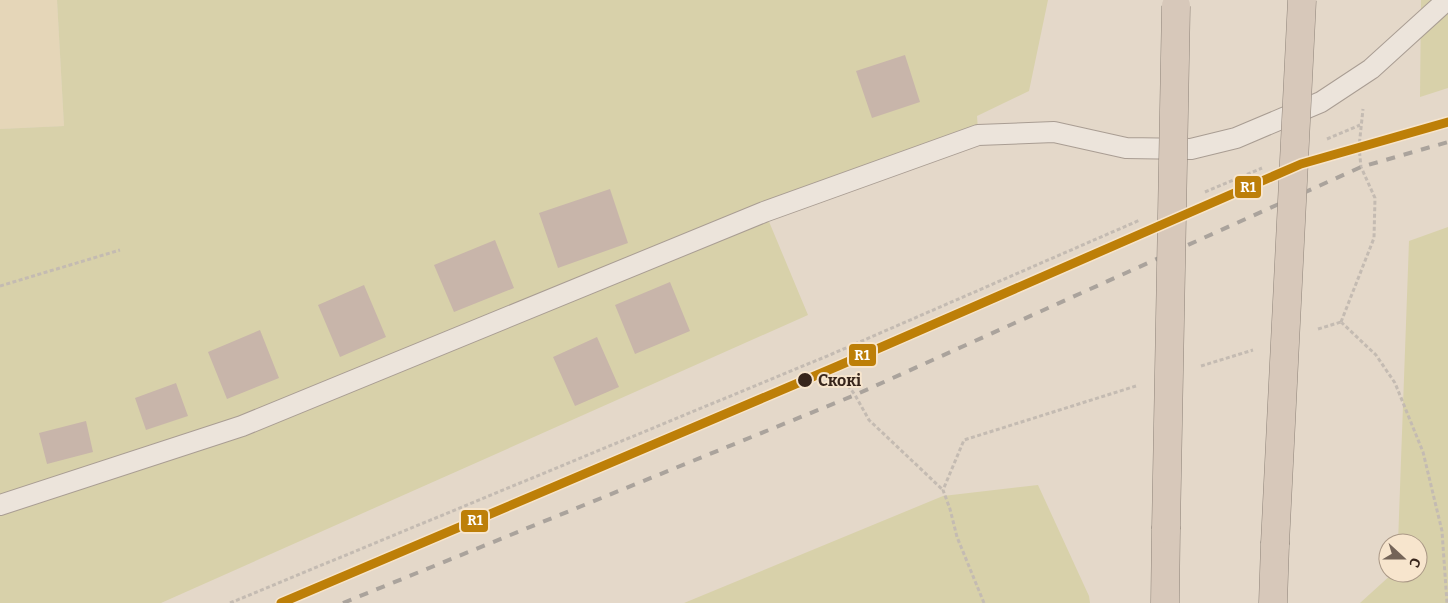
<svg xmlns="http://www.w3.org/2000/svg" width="1448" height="603" viewBox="0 0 1448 603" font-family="Bitter,serif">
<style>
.farmland{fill:#e5d6b8}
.green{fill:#d8d1aa}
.building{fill:#c8b5aa}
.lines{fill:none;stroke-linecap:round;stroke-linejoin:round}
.lane-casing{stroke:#a99d93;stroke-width:22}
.highway-casing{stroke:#8e8379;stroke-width:29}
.path{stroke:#c4bbb2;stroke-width:3;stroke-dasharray:4 2.5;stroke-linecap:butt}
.lane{stroke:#ece4db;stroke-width:20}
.highway{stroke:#d7c8ba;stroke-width:28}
.rail{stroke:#aaa39c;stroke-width:4;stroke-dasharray:9 9;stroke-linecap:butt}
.highway-bridge-casing{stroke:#8e8379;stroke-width:29;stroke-linecap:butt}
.highway-bridge{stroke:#d7c8ba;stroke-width:28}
.rail-1-casing{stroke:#f7e5cd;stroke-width:12}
.rail-1{stroke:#bd7f08;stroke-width:9}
.stop-dot{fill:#37251b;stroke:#f7e5cd;stroke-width:2}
.labels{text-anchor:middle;stroke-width:4;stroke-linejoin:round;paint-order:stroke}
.stop-label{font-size:16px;font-weight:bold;fill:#37251b;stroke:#f7e5cd;text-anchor:start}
.line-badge{stroke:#f7e5cd;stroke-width:2}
.badge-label{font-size:14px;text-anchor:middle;font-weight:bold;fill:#fff}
</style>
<rect width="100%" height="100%" fill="#e4d8c9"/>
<path class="farmland" d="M0,0H57L64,126L0,129Z"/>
<path class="green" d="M57,0H1048L1029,91L977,116L979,145L765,212L808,315L161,603H0V129L64,126Z
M1421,0H1448V88L1420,97Z
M1448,227V603H1360L1393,573H1418V543H1398L1409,241Z
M1038,485L1089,596L1090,603H684L943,496Z"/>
<path class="building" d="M905,55L920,102L872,118L856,71Z
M610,189L628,243L558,268L539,213Z
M495,240L514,288L454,312L434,265Z
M670,282L690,331L635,354L615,305Z
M364,285L386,337L340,357L318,305Z
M260,330L279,378L227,399L208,352Z
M597,337L619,387L575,406L553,357Z
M176,383L188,416L146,430L135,398Z
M86,421L93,452L47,464L39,433Z"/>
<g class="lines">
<g class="lane-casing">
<path id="lane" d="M0,505L242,426L764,212L978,135L1054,132L1126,148L1191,149L1236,138L1321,102L1371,69L1447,0"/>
</g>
<g class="highway-casing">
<path id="highway" d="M1165,603L1166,529
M1273,603L1275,544"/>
</g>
<path class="path" d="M1327,139L1360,125
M1205,192L1262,168
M0,286L120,250
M1341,322L1376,355L1395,383L1423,452L1442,531L1447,603
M1341,322L1374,238L1375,198L1361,167L1359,147L1363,109
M1318,329L1341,322
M1201,366L1253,350
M844,380L855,395L869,420L943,490
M230,603L832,354L1140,220
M984,603L957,537L950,509L943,490L964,440L1136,386"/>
<use href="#lane" class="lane"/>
<use href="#highway" class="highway"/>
<path class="rail" d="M343,603L855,395L1361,167L1448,142"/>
<g class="highway-bridge-casing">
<path id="highway-bridge" d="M1166,529L1176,6
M1275,544L1302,0"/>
</g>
<use href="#highway-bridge" class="highway-bridge"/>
<g class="rail-1-casing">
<path id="rail-1" d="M281,603L838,366L1301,164L1448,122"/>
</g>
<use href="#rail-1" class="rail-1"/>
</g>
<circle class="stop-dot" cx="805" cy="380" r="8"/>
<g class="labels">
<g class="stop-label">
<text x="818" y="386">Скокі</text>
</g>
</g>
<g class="line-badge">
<rect x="1234" y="175" width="28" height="24" rx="5" fill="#bd7f08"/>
<rect x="848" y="343" width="29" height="24" rx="5" fill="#bd7f08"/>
<rect x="460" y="509" width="29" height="24" rx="5" fill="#bd7f08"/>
</g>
<g class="badge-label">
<text x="1248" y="192">R1</text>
<text x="862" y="360">R1</text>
<text x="475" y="525">R1</text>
</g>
<g transform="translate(1403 558) rotate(111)"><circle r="24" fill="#f7e5cd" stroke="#aa9886"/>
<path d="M0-4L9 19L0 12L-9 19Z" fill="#746458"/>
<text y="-8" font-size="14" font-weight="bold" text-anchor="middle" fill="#37251b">С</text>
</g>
</svg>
